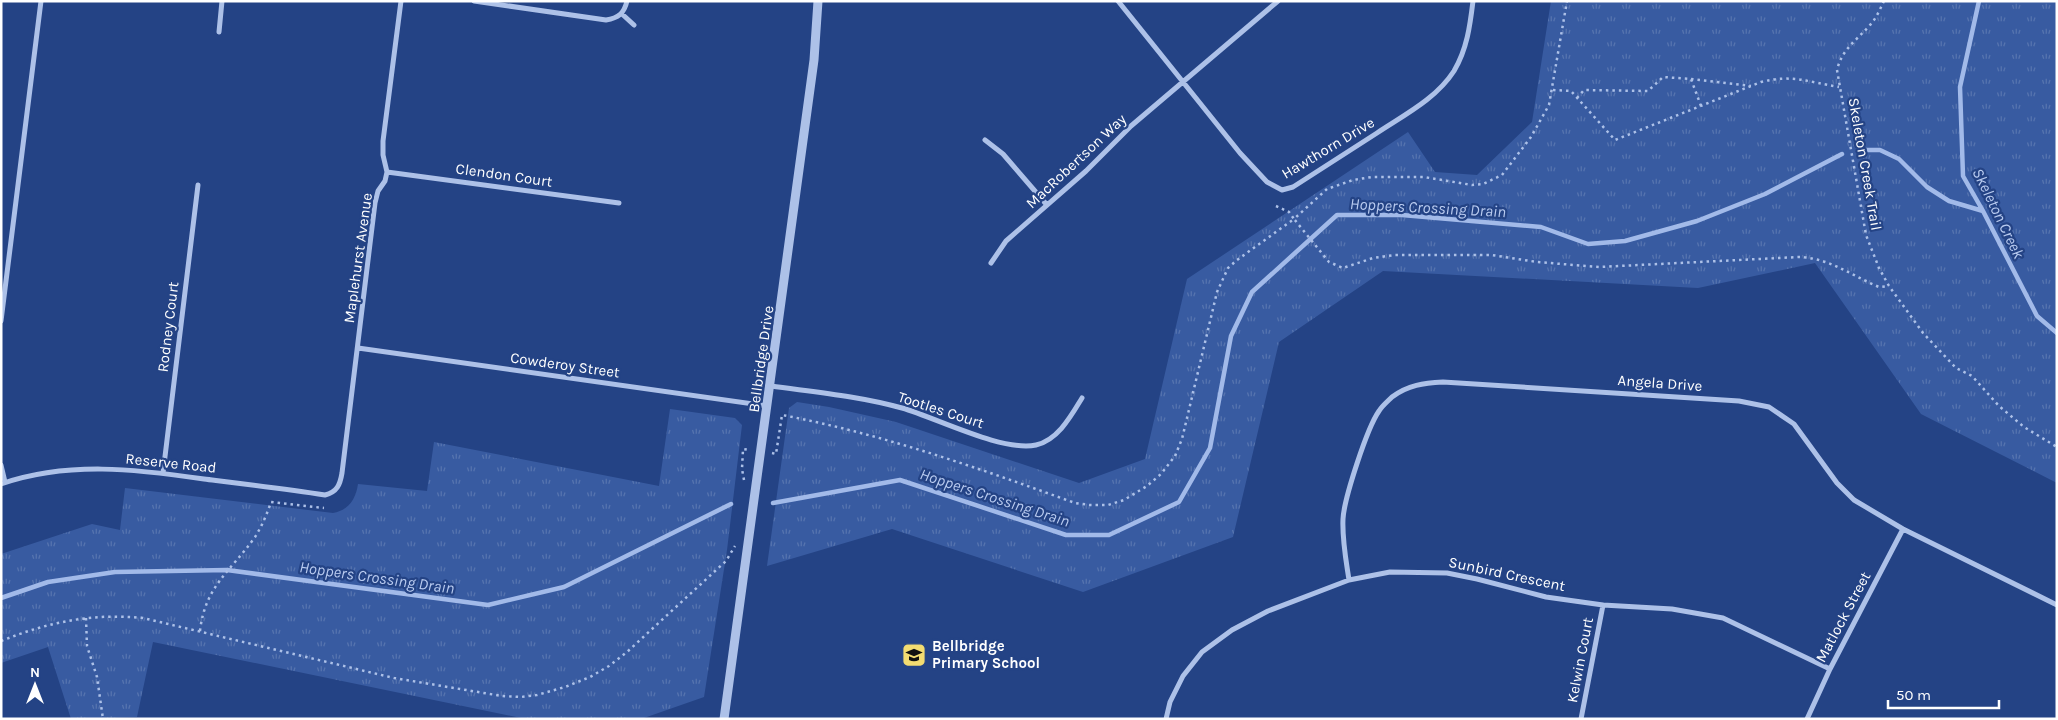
<svg xmlns="http://www.w3.org/2000/svg" width="2058" height="720" viewBox="0 0 2058 720" font-family="Karla,sans-serif">
<style>
.park{fill:url(#park-tufts)}
.lines{fill:none;stroke-linecap:round;stroke-linejoin:round}
.stream{stroke:#a2bae9;stroke-width:4.5}
.path{stroke:#adc1e8;stroke-width:2.5;stroke-dasharray:2.5 4;stroke-linecap:butt}
.minor{stroke:#adc1e8;stroke-width:5}
.tertiary{stroke:#adc1e8;stroke-width:9}
.labels{text-anchor:middle;stroke-width:4.5;stroke-linejoin:round;paint-order:stroke}
.street-label{font-size:15px;fill:#fff;stroke:#244385}
.poi-label{font-size:15px;font-weight:bold;fill:#fff;stroke:#244385;text-anchor:start}
.water-label{font-size:16px;font-style:italic;fill:#b9cbf0;stroke:#244385}
</style>
<defs>
<pattern id="park-tufts" width="24" height="20" patternUnits="userSpaceOnUse" patternTransform="scale(1.25)"><rect width="24" height="20" fill="#385ba1"/><path d="M3 7l-1-3M5 7V3M7 7l1-3M15 17l-1-3M17 17v-4M19 17l1-3" fill="none" stroke="#5674af"/></pattern>
</defs>
<rect width="100%" height="100%" fill="#244385"/>
<path class="park" d="M1551,1H2057V483L1921,414L1815,263L1698,288L1383,271L1279,342L1233,537L1083,592L892,529L767,566L789,408L797,402L829,407L896,422L1079,483L1145,459L1187,279L1408,132L1435,172L1477,175L1532,122Z
M670,409L735,418L742,425L727,550L704,697L641,719H526L153,642L137,717L71,719L48,647L1,663V554L92,524L120,530L125,488L333,513C349,510 356,499 358,484L427,491L434,442L659,486Z"/>
<g class="lines">
<path class="stream" d="M1979,1L1960,87L1963,176L1983,211L2037,316L2057,333
M1858,150H1880L1899,159L1927,187L1949,201L1983,211
M773,503L900,480L1066,535H1109L1179,502L1210,448L1231,336L1252,292L1337,215H1402L1541,227L1588,244L1625,241L1697,221L1765,194L1842,154
M1,598L48,582L115,572L227,570L488,605L564,587L731,504"/>
<path class="path" d="M1884,1C1880,9 1876,19 1870,25C1856,41 1842,49 1837,70L1866,235L1879,268L1889,286L1923,333L1956,368L1972,376L1999,406L2024,427L2057,447
M1691,79L1751,86
M1553,90L1571,91L1615,140L1761,82C1793,74 1808,82 1839,87
M1577,98L1584,90L1648,91L1663,77L1691,79L1701,106
M1276,206L1289,212L1294,219L1327,189L1353,180L1372,177H1424L1472,185L1483,184L1502,175L1531,137L1549,105L1567,1
M772,453L776,454L782,415C882,434 978,468 1075,503L1090,505H1108L1124,500L1147,486L1161,474L1175,456L1182,439L1217,292L1228,268L1237,260L1294,219L1329,262L1343,268L1373,258L1395,255H1492L1537,262L1599,267L1799,257C1830,258 1852,276 1879,287L1889,286
M744,480L742,469L743,449L750,450
M86,618L87,646L97,677L103,719
M200,631C205,586 231,571 255,537C262,526 267,514 271,502L324,508
M1,641C49,622 91,613 143,618L394,678L502,696L521,697L537,695L565,687L590,677L609,666L627,652L726,561L735,546"/>
<path class="minor" d="M474,1L606,20C618,18 624,14 627,1
M1118,1L1240,153L1267,182L1282,190L1293,187C1321,169 1349,151 1377,133C1404,115 1436,99 1454,71C1467,49 1470,26 1473,1
M622,14L634,25
M219,32L222,1
M985,140L1003,154L1047,205
M387,172L619,203
M991,263L1006,241L1086,171L1131,126L1278,1
M1,321L41,1
M358,348L768,406
M771,386C814,392 859,396 902,408C937,418 1002,452 1036,445C1058,440 1071,416 1082,398
M1,465L5,482
M163,473L198,185
M1,484C68,461 136,469 204,479C244,484 285,489 325,495C337,492 340,485 342,473L375,203L378,191L385,181L387,172L383,155V141L401,1
M1349,580C1346,560 1342,540 1343,519C1344,499 1367,428 1379,411C1382,406 1388,401 1392,397C1408,385 1424,383 1443,382L1739,401L1769,407L1794,424L1837,483L1854,500L1903,529L2057,605
M1166,719L1170,702L1183,676L1202,652L1232,630L1268,611L1349,580L1390,572L1447,573L1477,579L1546,597L1603,605L1672,609L1723,618L1830,669
M1581,719L1603,605
M1807,719L1830,669L1903,529"/>
<path class="tertiary" d="M724,719L814,60L818,1"/>
</g>
<defs>
<g id="school-square" transform="scale(1.25)"><rect x="-9" y="-9" width="18" height="18" rx="4" fill="#f3dc71" stroke="#244385"/><path d="M0-5L7-2L0 1L-7-2ZM-4 1L0 2.5L4 1V4Q0 6-4 4Z" fill="#111"/></g>
</defs>
<g fill-rule="evenodd">
<use href="#school-square" x="914" y="655"/>
</g>
<g class="labels">
<g class="street-label">
<text transform="translate(1328 148) rotate(-31)" y="5">Hawthorn Drive</text>
<text transform="translate(1076 161) rotate(-43)" y="5">MacRobertson Way</text>
<text transform="translate(1865 164) rotate(80)" y="5">Skeleton Creek Trail</text>
<text transform="translate(504 175) rotate(8)" y="5">Clendon Court</text>
<text transform="translate(358 258) rotate(-82)" y="5">Maplehurst Avenue</text>
<text transform="translate(168 327) rotate(-83)" y="5">Rodney Court</text>
<text transform="translate(761 359) rotate(-82)" y="5">Bellbridge Drive</text>
<text transform="translate(565 365) rotate(8)" y="5">Cowderoy Street</text>
<text transform="translate(1660 383) rotate(4)" y="5">Angela Drive</text>
<text transform="translate(941 410) rotate(18)" y="5">Tootles Court</text>
<text transform="translate(171 463) rotate(6)" y="5">Reserve Road</text>
<text transform="translate(1507 574) rotate(12)" y="5">Sunbird Crescent</text>
<text transform="translate(1843 617) rotate(-62)" y="5">Matlock Street</text>
<text transform="translate(1580 660) rotate(-79)" y="5">Kelwin Court</text>
</g>
<g class="poi-label">
<text x="932" y="651">Bellbridge<tspan x="932" dy="17">Primary School</tspan></text>
</g>
<g class="water-label">
<text transform="translate(1428 207) rotate(3)" y="6">Hoppers Crossing Drain</text>
<text transform="translate(1999 213) rotate(64)" y="6">Skeleton Creek</text>
<text transform="translate(995 497) rotate(18)" y="6">Hoppers Crossing Drain</text>
<text transform="translate(377 577) rotate(8)" y="6">Hoppers Crossing Drain</text>
</g>
</g>
<rect width="2058" height="720" fill="none" stroke="#ffffff" stroke-width="5"/>
<g transform="translate(35 685)" stroke="#244385" stroke-width="4" paint-order="stroke">
<path d="M0-4L9 19L0 12L-9 19Z" fill="#ffffff"/>
<text y="-8" font-size="14" font-weight="bold" text-anchor="middle" fill="#ffffff">N</text>
</g>
<path d="M1888 700v8h111v-8" fill="none" stroke="#ffffff" stroke-width="2.5"/>
<text x="1896" y="700" font-size="15" fill="#ffffff" stroke="#244385" stroke-width="4" paint-order="stroke">50 m</text>
</svg>
